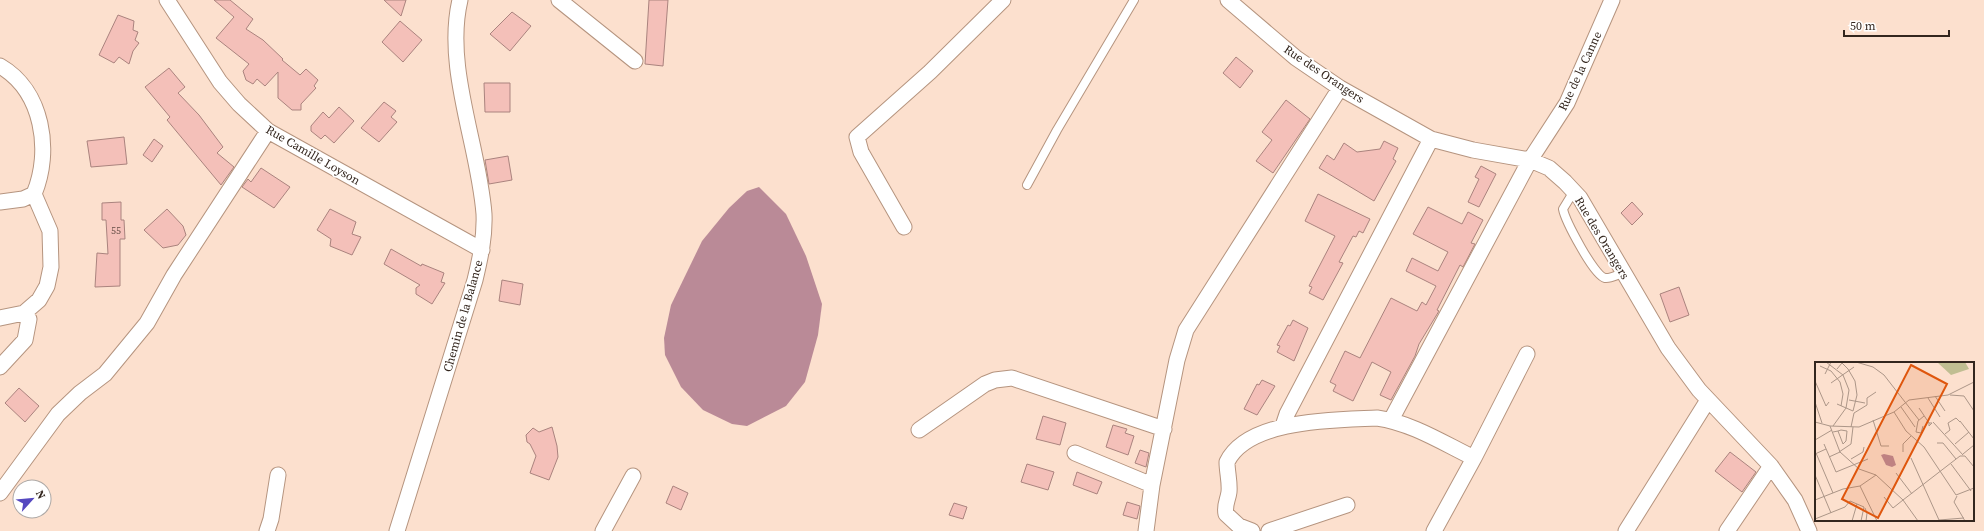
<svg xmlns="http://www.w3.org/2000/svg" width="1984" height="531" viewBox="0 0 1984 531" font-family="'Source Serif 4',serif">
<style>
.water{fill:#ba8a97}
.building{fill:#f4c0b9;stroke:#aa837e}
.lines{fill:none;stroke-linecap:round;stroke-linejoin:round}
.service-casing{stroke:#b5947f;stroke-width:10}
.minor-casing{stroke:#b5947f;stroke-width:17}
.service{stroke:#fff;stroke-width:8}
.minor{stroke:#fff;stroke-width:15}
.labels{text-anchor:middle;stroke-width:3.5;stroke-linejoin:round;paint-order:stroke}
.number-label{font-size:10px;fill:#634c45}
.street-label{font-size:12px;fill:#33261e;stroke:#fff}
.inset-road{fill:none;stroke:#ac9688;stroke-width:1}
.view{fill:#df560d;fill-opacity:0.15;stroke:#df560d;stroke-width:2}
.inset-edge{fill:none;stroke:#33261e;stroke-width:2}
</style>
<rect width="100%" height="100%" fill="#fce0ce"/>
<path class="water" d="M759,187L786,214L806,256L822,304L818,335L805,382L786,406L747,426L732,424L703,410L681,387L665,355L664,338L671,305L702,241L729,208L747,191Z"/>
<path class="building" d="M214,0H230L253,19L246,29L263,40L283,59L282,60L300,75L306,69L318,80L314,86L316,88L301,104V110H292L278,98V72L265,86L257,79L253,84L246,80L243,71L249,64L216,38L234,17Z
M384,0H406L401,16Z
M649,0H668L663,66L645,64Z
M512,12L531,26L510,51L490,34Z
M118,15L134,21L133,30L138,32L135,40L139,43L133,51L129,64L119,57L114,63L99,55Z
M400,21L422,40L403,62L382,42Z
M1236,57L1253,71L1240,88L1223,73Z
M169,68L185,87L178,93L199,115L223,147L217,153L234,167L221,185L167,120L170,117L145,87Z
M484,83H510V112H485Z
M1286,100L1310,119L1273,173L1256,161L1272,140L1262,132Z
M384,102L396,111L391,117L397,122L379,142L361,128Z
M339,107L354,121L334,143L325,135L321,139L311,131V126L323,112L329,118Z
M124,137L127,164L91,167L87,141Z
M154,139L163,146L152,162L143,155Z
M1384,141L1398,148L1393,159L1396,161L1374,201L1319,168L1327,155L1334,160L1344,143L1357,152L1380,149Z
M508,156L512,180L489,184L485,160Z
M1481,166L1496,174L1479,207L1468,202L1479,179L1475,177Z
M261,168L290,187L274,208L242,187L248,179L251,182Z
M1318,194L1370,219L1363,233L1359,231L1356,237L1353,236L1339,262L1343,263L1323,300L1309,293L1312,287L1309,286L1335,236L1305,221Z
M121,202V220H124L125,239H120V286L95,287L97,253L108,254L106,220H102V203Z
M1632,202L1643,214L1632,225L1621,213Z
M1428,207L1462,224L1468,212L1483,220L1471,243L1475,244L1463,267L1460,265L1437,310L1439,311L1419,344L1415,356L1391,400L1380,395L1391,372L1372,362L1353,401L1333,391L1336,385L1330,382L1345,351L1360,358L1391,298L1417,311L1422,302L1426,305L1436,286L1406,271L1412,258L1438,271L1448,252L1413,234Z
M167,209L183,226L186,235L178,245L163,248L144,230Z
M330,209L356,222L352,234L361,237L352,255L330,246L331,239L317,230Z
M391,249L421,266L422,264L444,273L441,282L445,283L432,304L416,294V288L420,285L384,264Z
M502,280L523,284L520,305L499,301Z
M1679,287L1689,315L1670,322L1660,294Z
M1293,320L1308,328L1294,361L1277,352L1280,346L1277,345L1288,325L1290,326Z
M1262,380L1275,386L1257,415L1244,409L1257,384L1259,385Z
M19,388L39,406L25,422L5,403Z
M1043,416L1066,423L1060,445L1036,439Z
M1113,425L1127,429L1125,433L1134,436L1128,455L1106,447Z
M552,427L557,446L558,457L549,480L530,473L536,456L530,444L527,442L526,435L533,428L539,432Z
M1140,450L1149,453L1146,467L1135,463Z
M1730,452L1756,472L1742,492L1715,471Z
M1027,464L1054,472L1048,490L1021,482Z
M1077,472L1102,482L1097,494L1073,485Z
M673,486L688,493L681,510L666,503Z
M1127,502L1140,506L1137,519L1123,515Z
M954,503L967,507L963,519L949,515Z"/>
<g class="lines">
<g class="service-casing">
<path id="service" d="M1027,185L1057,130L1134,0
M1574,191L1563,209C1565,220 1594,276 1605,278C1611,279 1618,274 1624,273"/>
</g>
<g class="minor-casing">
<path id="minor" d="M167,0L220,82L239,104L268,131L482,250
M559,0L635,61
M1228,0L1296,58L1340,88L1431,139L1473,150L1530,160L1549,168L1565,182L1580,198L1668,348L1699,390L1771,466L1795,500L1809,531
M0,66C43,91 52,151 34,194L23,199L0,202
M904,227L861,152L857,137L930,72L1003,0
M0,318L24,313L39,300L47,286L51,267L50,231L34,194
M0,367L25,340L29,319L24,313
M1391,420L1530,160L1567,103L1612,0
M1283,426L1287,414L1431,139
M919,430L985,384L995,380L1012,378L1164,429
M1075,453L1152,485
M0,493L58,414L80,393L105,374L147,323L174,275L268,131
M267,531L271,519L278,475
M397,531L475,280C480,259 485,237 484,214C479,146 444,67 460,0
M603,531L633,476
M1146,531L1152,485L1177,360L1186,330L1340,88
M1252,531L1239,526L1226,514C1224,505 1228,500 1229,492C1230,482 1227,472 1227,462C1248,419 1335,420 1377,418C1412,423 1443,443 1474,458
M1269,531L1347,505
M1434,531L1474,458L1527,354
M1626,531L1708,400
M1727,531L1771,466"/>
</g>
<use href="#service" class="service"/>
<use href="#minor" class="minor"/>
</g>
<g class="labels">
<g class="number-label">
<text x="116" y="234">55</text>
</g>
<g class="street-label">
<text transform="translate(1580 71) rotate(-65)" y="4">Rue de la Canne</text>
<text transform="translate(1324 74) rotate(34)" y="4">Rue des Orangers</text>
<text transform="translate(313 155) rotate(30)" y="4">Rue Camille Loyson</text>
<text transform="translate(1602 238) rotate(59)" y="4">Rue des Orangers</text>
<text transform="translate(463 316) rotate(-74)" y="4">Chemin de la Balance</text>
</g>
</g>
<g transform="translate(1815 362)">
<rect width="159" height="159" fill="#fce0ce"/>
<path d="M122,0H150L154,7L136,13Z" fill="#c0be92"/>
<path d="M69,92L78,94L81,103L77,105L71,103L66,93Z" fill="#ba8a97"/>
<path class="inset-road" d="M11,0L28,13L34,28L31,46L18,64M41,0L58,5L69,13L104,58M5,4L16,9L25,20L28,32L26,44M10,12L16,0M0,19L11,44L14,40M16,21L39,5M135,33L149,34L159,49M120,34L130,49M113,36L125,55M34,38L50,41M0,40L7,61M22,42L38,49L42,33L40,19L33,7L27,1L22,7M86,45L100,65M104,46L114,61H117L114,64V61M79,50L91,69L109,85L141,133L159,126M58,58L66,84H74M145,59L159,77M0,60L15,64L44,65L79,50L94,38L133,33L159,20M118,60L148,93M15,64L25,90L44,107L61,113L88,138L145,94H150L159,105M108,64L106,71L101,70L103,59L109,54M36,65L39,51L52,43V36L61,30M18,70L23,69L26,68L32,69L31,79L28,82L23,69M130,72L135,68L133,61L141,56L145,60M0,78L17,68M122,81H128L141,97M9,82L21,110L53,97M140,82L154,70M24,90L36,82L38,65M88,90V82L96,74M1,91L18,131M0,92L11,87M148,92L159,83M14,95L25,90M96,96L124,158L149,156M36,97L48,90L49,85M136,102L156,129M81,111L97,132M0,113L16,151M45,124L62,159M142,134L139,140L150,159M69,135L78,146L88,138L103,159M0,138L28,127L45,124L61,113M42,142L49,145L46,159M50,146L52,151L51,159M0,157L30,145L35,139L42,142L37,159"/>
<path class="view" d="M96,3L132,22L63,156L27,137Z"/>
<rect width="159" height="159" class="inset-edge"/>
</g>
<g transform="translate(32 499) rotate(63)"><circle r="19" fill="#ffffff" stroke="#ada8a5"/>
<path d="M0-3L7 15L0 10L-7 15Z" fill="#5548c0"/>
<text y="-6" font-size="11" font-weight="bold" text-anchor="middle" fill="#33261e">N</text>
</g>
<path d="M1844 30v6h105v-6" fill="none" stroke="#33261e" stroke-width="2"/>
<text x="1850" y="30" font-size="12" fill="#33261e" stroke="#ffffff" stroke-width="3" paint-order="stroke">50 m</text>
</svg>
